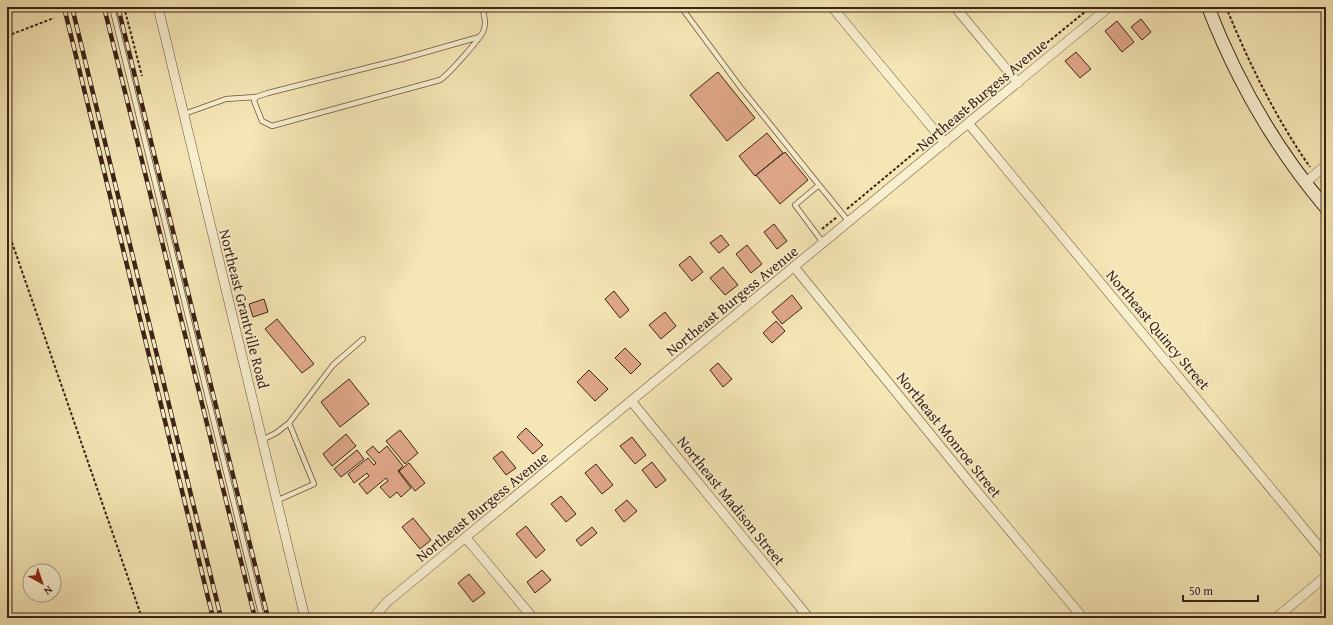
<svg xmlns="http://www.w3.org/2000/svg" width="1333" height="625" viewBox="0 0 1333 625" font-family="'Gentium Book Plus',serif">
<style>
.building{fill:#e0a88b;stroke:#3c2317}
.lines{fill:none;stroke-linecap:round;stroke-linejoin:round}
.lane-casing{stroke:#6a543e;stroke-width:6}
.street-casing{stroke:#6a543e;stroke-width:10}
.secondary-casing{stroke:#3c2317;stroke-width:14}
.path{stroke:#3c2317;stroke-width:2;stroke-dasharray:3 2;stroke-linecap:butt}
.lane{stroke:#f8efcf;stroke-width:4.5}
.street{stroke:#f8efcf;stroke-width:9}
.secondary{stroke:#f8efcf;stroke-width:12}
.rail-casing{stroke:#3c2317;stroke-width:4.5}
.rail{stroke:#f8efcf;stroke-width:3;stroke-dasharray:9;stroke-linecap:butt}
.labels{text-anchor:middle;stroke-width:3;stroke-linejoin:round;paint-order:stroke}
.street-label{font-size:15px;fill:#3c2317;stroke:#f8efcf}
</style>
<rect width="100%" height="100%" fill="#f5e6b5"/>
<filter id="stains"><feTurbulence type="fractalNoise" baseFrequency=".005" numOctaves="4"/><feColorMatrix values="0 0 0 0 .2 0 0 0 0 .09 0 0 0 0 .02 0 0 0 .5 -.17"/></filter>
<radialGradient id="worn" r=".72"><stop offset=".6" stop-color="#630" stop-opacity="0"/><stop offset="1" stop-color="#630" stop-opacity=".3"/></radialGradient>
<path class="building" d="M1141,19L1151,32L1142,40L1131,27Z
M1117,21L1134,42L1122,52L1105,31Z
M1076,52L1091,69L1080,78L1065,61Z
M718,72L755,118L727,141L690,95Z
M767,133L783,153L755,176L739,156Z
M785,152L808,180L780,204L756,175Z
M774,224L787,241L777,249L764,232Z
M721,235L729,245L719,253L710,243Z
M747,245L762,264L751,273L736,254Z
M690,256L703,272L692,281L679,265Z
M723,267L738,285L725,295L710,278Z
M614,291L629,310L620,318L605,299Z
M792,295L802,308L782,324L772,312Z
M264,299L268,312L253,317L249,304Z
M665,312L676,326L661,339L649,325Z
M277,319L314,364L302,373L265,329Z
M776,321L785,331L772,343L763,333Z
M625,348L641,364L631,374L615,358Z
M718,363L732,379L723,387L710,370Z
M589,370L608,389L595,401L577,382Z
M349,379L369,404L340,427L321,402Z
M526,428L543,445L533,454L517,437Z
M400,430L418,453L405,464L386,441Z
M346,434L356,446L332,466L323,454Z
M632,437L646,455L635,464L620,446Z
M373,446L379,453L387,446L403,466L398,471L411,488L401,497L397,492L390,498L380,487L388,481L386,478L367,494L359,484L369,476L367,473L354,483L348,474L368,458L374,465L376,463L366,452Z
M357,450L364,459L341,477L334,469Z
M502,451L516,468L506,475L493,458Z
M652,462L666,480L656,488L642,470Z
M409,463L425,483L415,491L399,471Z
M596,464L613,485L602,494L585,473Z
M561,496L576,514L566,522L551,504Z
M627,500L637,511L624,522L615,510Z
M413,518L431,540L420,549L402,527Z
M526,526L545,550L536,558L516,534Z
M592,527L597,533L581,546L576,540Z
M542,570L551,580L535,593L527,582Z
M469,574L485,593L473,602L458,583Z
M467,614L471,618H462Z"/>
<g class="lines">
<g class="lane-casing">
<path id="lane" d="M112,7L262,618
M681,7L741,88L819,185
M479,37L402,59L268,93L256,97L254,101L262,121L272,126L440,80C449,74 477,42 483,32C487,24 484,15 482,7
M184,114L226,99L256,97
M824,244L795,205L819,185L849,222
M262,440L276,433L289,423L333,365L363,339
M276,501L314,484L289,423"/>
</g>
<g class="street-casing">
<path id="street" d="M158,7L305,618
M832,7L945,143
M955,7L1018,83
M969,124L1326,555
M1305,183L1326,165
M795,268L970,483L1083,618
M632,402L809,618
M466,538L533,618
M373,618L387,602L1109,7
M1276,618L1326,576"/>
</g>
<g class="secondary-casing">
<path id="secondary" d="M1208,7C1236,79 1276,149 1326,208"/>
</g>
<path class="path" d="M124,7L142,76
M1226,7C1249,63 1275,117 1310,167
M7,36L54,18
M1016,68L1091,7
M944,129L1003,79
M1321,181L1326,188
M847,209L931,139
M7,228L142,618
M822,229L837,217"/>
<use href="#lane" class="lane"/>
<use href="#street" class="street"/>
<use href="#secondary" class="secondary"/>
<g class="rail-casing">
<path id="rail" d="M64,7L213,618
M72,7L221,618
M104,7L255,618
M118,7L268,618"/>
</g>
<use href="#rail" class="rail"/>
</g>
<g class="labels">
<g class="street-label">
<text transform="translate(982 95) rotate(-40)" y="5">Northeast Burgess Avenue</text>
<text transform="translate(732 301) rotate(-39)" y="5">Northeast Burgess Avenue</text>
<text transform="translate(244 309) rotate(76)" y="5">Northeast Grantville Road</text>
<text transform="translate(1158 330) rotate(50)" y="5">Northeast Quincy Street</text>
<text transform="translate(949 435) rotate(51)" y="5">Northeast Monroe Street</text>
<text transform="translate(731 501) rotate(51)" y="5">Northeast Madison Street</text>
<text transform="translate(482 507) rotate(-39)" y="5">Northeast Burgess Avenue</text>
</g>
</g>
<rect width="1333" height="625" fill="none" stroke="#f5e6b5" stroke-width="24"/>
<rect x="8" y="8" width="1317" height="609" fill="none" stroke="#3c2317" stroke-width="2"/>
<rect x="12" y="12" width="1309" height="601" fill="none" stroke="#3c2317"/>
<g transform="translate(42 583) rotate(140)"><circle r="19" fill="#f8efcf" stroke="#ad9d85"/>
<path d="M0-3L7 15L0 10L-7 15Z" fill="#8f2418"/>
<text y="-6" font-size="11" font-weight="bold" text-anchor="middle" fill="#3c2317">N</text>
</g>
<path d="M1183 595v6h75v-6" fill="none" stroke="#3c2317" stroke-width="2"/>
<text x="1189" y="595" font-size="12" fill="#3c2317" stroke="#f8efcf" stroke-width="3" paint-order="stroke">50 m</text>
<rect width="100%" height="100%" filter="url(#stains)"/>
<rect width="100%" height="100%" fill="url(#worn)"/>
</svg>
